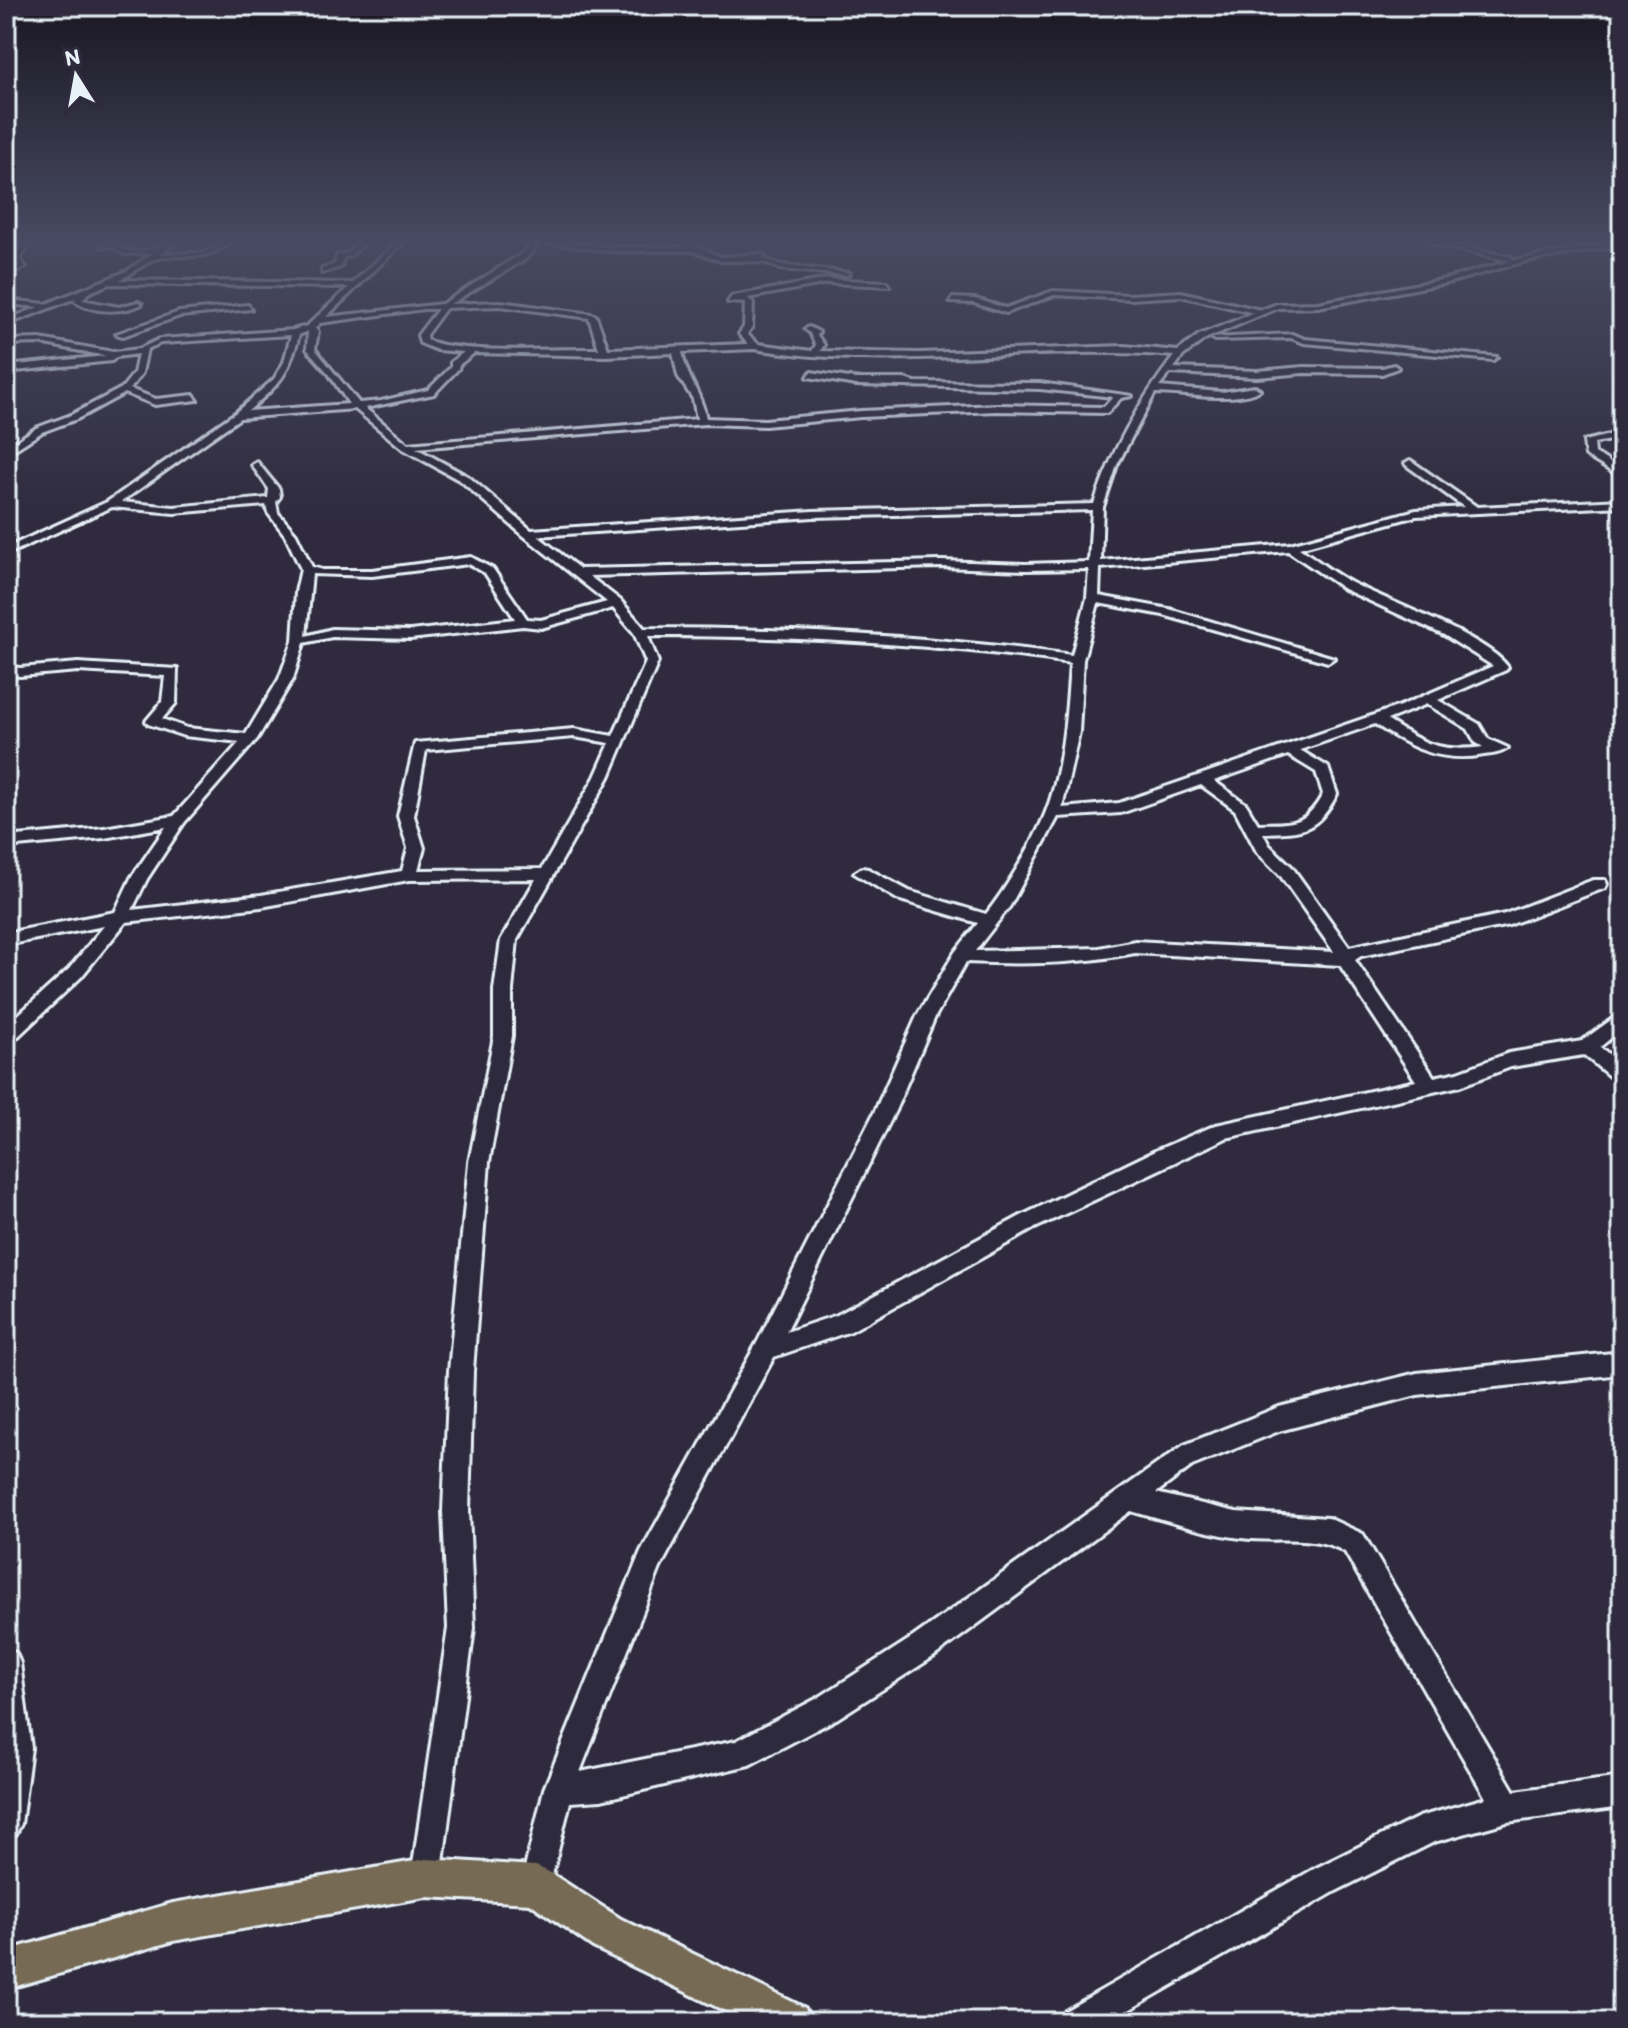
<svg xmlns="http://www.w3.org/2000/svg" width="1628" height="2028" viewBox="0 0 1628 2028" font-family="Itim,sans-serif">
<style>
.lines{fill:none;stroke-linecap:round;stroke-linejoin:round}
.minor-casing{stroke:#e8f1f8;stroke-width:6}
.major-casing{stroke:#e8f1f8;stroke-width:6}
.minor{fill:#2f2a3d;fill-rule:evenodd}
.major{fill:#766a54;fill-rule:evenodd}
</style>
<rect width="100%" height="100%" fill="#2f2a3d"/>
<filter id="ink" filterUnits="userSpaceOnUse"><feTurbulence type="fractalNoise" baseFrequency=".0125" numOctaves="2"/><feDisplacementMap in="SourceGraphic" scale="16" xChannelSelector="R" yChannelSelector="G"/><feConvolveMatrix kernelMatrix="1 2 1 2 8 2 1 2 1" color-interpolation-filters="sRGB"/></filter>
<g filter="url(#ink)">
<g class="lines">
<g class="minor-casing">
<path id="minor" d="M172,239H180L161,254L203,253L223,243L220,239H227L230,243C200,264 188,252 158,258C145,261 132,275 119,280L353,283L400,239H407L326,317L442,304L518,256L528,249L532,239L609,247H686L681,242L684,240L721,257L761,254L765,256L761,258L782,265L850,273L846,275L780,269L767,263L749,261H721L693,251H609L538,241L533,251L524,260L450,304L500,302L592,314L596,316L608,349L748,344L739,334L744,327L745,303L728,302L732,296L828,279L886,282L889,286L828,283L748,298L753,303L752,327L747,334L758,344L812,351L816,345L810,333L805,329L809,327L819,332L817,335L824,345L820,351L919,353L1124,346L1178,351L1199,335L1254,313L1181,296L1130,299L1054,295L1006,313L974,303L950,302L953,298L975,299L1006,308L1053,291L1130,295L1181,292L1261,310L1277,304L1318,303L1446,279L1510,261L1426,242L1427,239L1511,257L1514,260L1622,241V245L1526,261L1447,283L1318,307L1278,308L1205,339L1183,356L1174,368L1257,371L1303,367L1382,368L1394,365L1398,368L1382,374L1303,373L1257,377L1170,373L1159,387L1222,392L1255,387L1260,390C1233,404 1186,393 1155,393L1117,465L1103,507L1101,561L1290,544L1416,510L1464,507L1406,465L1405,463L1410,460L1477,507L1622,500V506L1416,516L1299,548C1318,560 1336,576 1356,585C1393,603 1486,637 1508,667L1506,670L1438,700L1479,724L1488,739L1508,748C1501,753 1493,754 1484,755C1441,763 1410,748 1375,724L1300,750L1328,767L1337,794C1317,832 1303,832 1263,833L1269,845L1292,867L1349,947L1505,914L1593,880H1605L1607,884L1605,888L1509,925L1361,956L1355,960L1434,1077L1458,1072L1509,1053L1582,1041L1622,1012V1029L1600,1047L1622,1065V1083L1615,1081L1584,1055L1511,1067L1460,1086L1226,1138L1035,1228L851,1331L774,1357L660,1568L580,1772L736,1741L818,1698L913,1637L1184,1445L1279,1407L1417,1373L1622,1352V1374L1417,1395L1279,1431L1192,1466L1156,1493L1236,1512L1328,1518L1363,1534L1514,1791L1622,1777V1807L1507,1822L1434,1842L1336,1891L1108,2022H1060L1065,2011L1314,1869L1419,1817L1486,1798L1345,1552C1313,1533 1276,1543 1241,1538C1203,1533 1167,1521 1131,1511L933,1657L838,1718L749,1765L601,1800L570,1802L547,1896L536,1900L525,1896L521,1885L544,1789L641,1551L758,1341L875,1111L917,1016L955,952L978,923L897,899L854,873L862,868L868,869L909,891L986,914C1006,889 1033,844 1045,814C1063,771 1067,709 1070,663C931,643 789,636 648,636L658,662L609,777L517,940L512,990V1036L489,1162L473,1371L469,1511L474,1628L441,1878L437,1889L426,1893L415,1889L411,1878L448,1628L443,1511L449,1371L469,1162L494,1036V990L501,940L536,879L409,880L261,907L126,922L81,977L12,1042L6,1044V1026L69,969L104,926L6,945V933L115,912L131,878L166,827L104,838L6,847V837L104,828L174,816L240,742L184,736L148,724L146,721L162,702L165,676L78,671L20,676L6,674V666L20,668L78,663L177,669L176,703L162,719L187,728L246,734L279,679L293,641L296,592L301,569L285,535L268,513L266,505L174,513L112,507L6,555V548L107,502L235,413L274,379L284,362L291,335L161,343L147,349L142,373L130,389L156,399L194,395L197,400L155,405L125,393L77,419L42,432L6,455V448L36,428L71,415L122,388L134,373L138,354L116,357L112,361L6,372V366L106,356L40,343L6,344V340L40,339L113,352L139,349L160,339L293,330L307,326L349,287L109,284L88,293L82,300L119,307L138,302L142,304C124,313 90,314 74,300L76,298L6,325V320L39,307L6,304V300L46,304L127,271L153,253L124,254L113,247H101V245C116,242 114,246 126,250C142,254 160,248 172,239ZM500,306L589,318L599,349C556,348 463,355 427,340L426,335L446,308ZM424,309H438L418,335L420,343L437,350L464,352L451,362V367L428,390L381,401L359,403L315,349L318,332L315,328L320,323ZM308,331L307,349L329,374L349,404L248,411C279,384 288,377 299,335ZM755,349C894,372 1035,344 1174,356C1139,402 1112,449 1094,504L813,511L531,530L469,477L416,448L705,424L765,426L861,417L997,411L1107,413L1121,398L1132,396L1040,383L915,382L904,379H856L811,372L808,377L856,385L1040,389L1113,397L1104,407L997,405L861,411L765,420L706,418C701,392 687,380 682,352ZM474,353L605,356L673,353L678,376L693,399L697,419L408,444L365,408L434,394L458,369L459,365ZM355,409L403,449L461,481L524,536L607,602L541,620L527,619L493,569L471,557L372,570H322L312,567L296,534L278,513L276,502L280,497L279,489L257,462L252,465L269,489L268,498L174,507L121,502L240,418ZM1092,510L1089,562L1025,564L941,561L580,569L538,536L813,517ZM1288,551L1344,589L1444,635L1493,666L1400,706L1119,803L1062,808L1079,732L1083,660L1098,603L1163,615L1328,662L1334,658L1169,609L1099,596L1100,568ZM469,564L485,573L515,619L410,631L332,629L306,636L312,574L372,576ZM941,567L1025,570L1089,569L1087,598L1072,655C930,636 786,628 644,628L620,600L589,576ZM613,608L634,633L646,662L613,736L574,729L415,743L398,816L408,848L402,871L261,895L132,910L147,879L184,823L257,739L293,679L304,643L332,637L410,639L523,626L541,628ZM1427,704L1468,729L1475,742L1483,747C1441,753 1421,743 1387,720ZM574,737L610,743L595,777L542,869L418,870L424,848L414,816L426,750ZM1288,755L1316,772L1323,794C1305,827 1292,823 1258,824L1246,804L1214,781ZM1201,785L1235,810L1257,852L1280,875L1334,952L1135,941L1099,948L975,951L1010,906L1058,817L1121,813ZM1135,953L1340,965L1416,1081L1216,1125L1157,1150L1021,1216L837,1315L786,1332L895,1111L935,1017L966,962C1022,965 1080,964 1135,953Z
M362,239H369L350,256L343,258L341,267L322,273V269L335,264L337,255L346,254Z
M429,239H530L527,241Z
M24,243L29,244L20,260L26,267L6,276V271L19,266L12,261Z
M248,305L251,309L180,316L123,336L116,334L179,312Z
M1292,334L1305,339L1497,357L1493,360L1304,343L1291,338L1216,340L1212,338Z
M1622,432V438L1594,443L1595,453L1622,470V478L1586,456L1584,441Z
M6,1649L16,1653L20,1663L31,1748L21,1824L16,1834L6,1839Z"/>
</g>
<g class="major-casing">
<path id="major" d="M426,1859L536,1866L549,1872L621,1919L805,2008L811,2022H748L593,1947L530,1903L426,1897L173,1941L6,1989V1951L173,1903Z"/>
</g>
<use href="#minor" class="minor"/>
<use href="#major" class="major"/>
</g>
</g>
<linearGradient id="sky" x2="0" y2="1"><stop stop-color="#1a1722"/><stop offset="0.46" stop-color="#474a62"/><stop offset="1" stop-color="#474a62" stop-opacity="0"/></linearGradient>
<rect width="1628" height="523" fill="url(#sky)"/>
<rect width="1628" height="2028" fill="none" stroke="#2f2a3d" stroke-width="32"/>
<rect x="16" y="16" width="1596" height="1996" fill="none" stroke="#e8f1f8" stroke-width="3" filter="url(#ink)"/>
<g transform="translate(76 76) rotate(349)" stroke="#2f2a3d" stroke-width="6" paint-order="stroke">
<path d="M0-6L14 30L0 20L-14 30Z" fill="#e8f1f8"/>
<text y="-12" font-size="22" font-weight="bold" text-anchor="middle" fill="#e8f1f8">N</text>
</g>
</svg>
